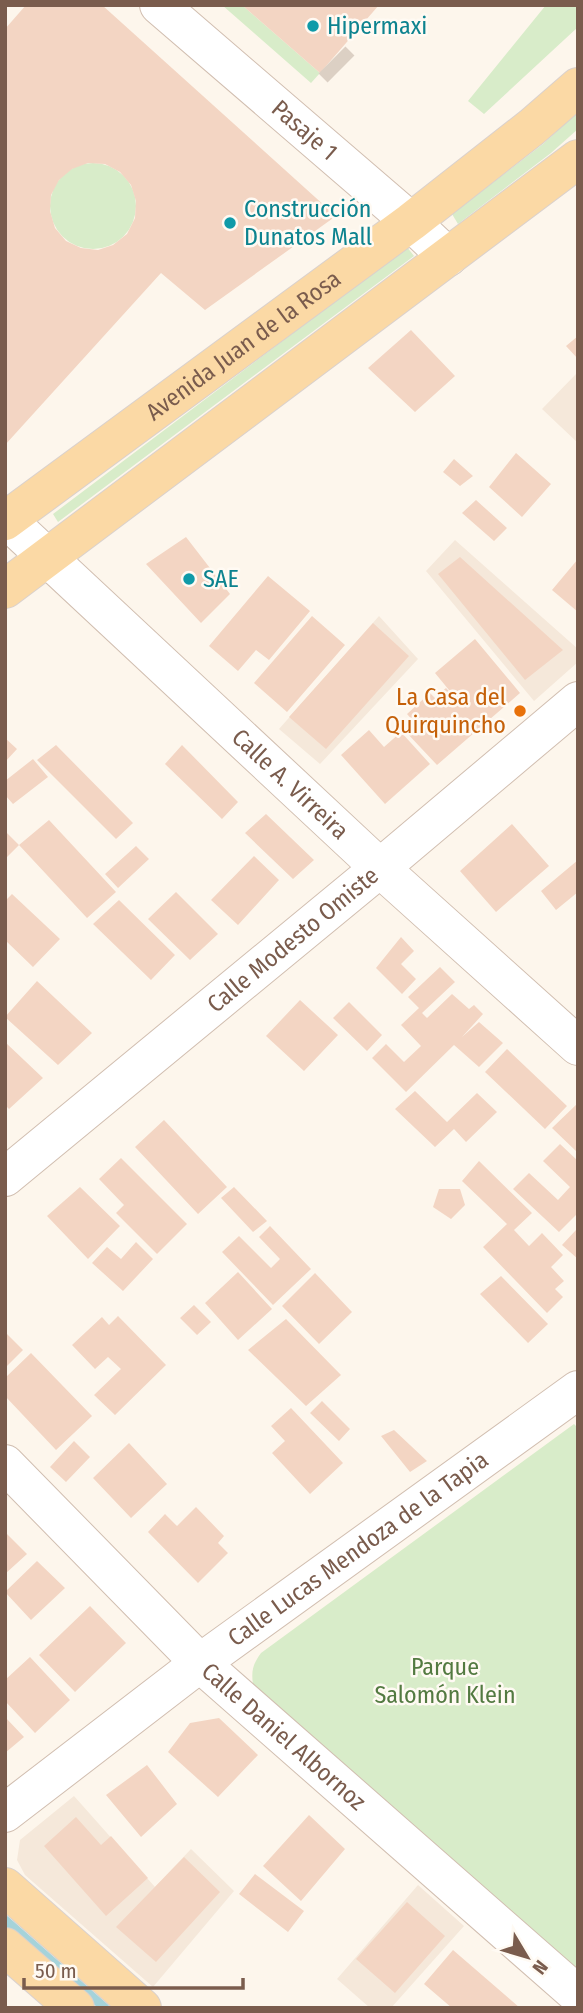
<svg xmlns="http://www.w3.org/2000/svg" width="583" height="2013" viewBox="0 0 583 2013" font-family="'Fira Sans Condensed',sans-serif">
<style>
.residential{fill:#f5e8da}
.green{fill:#d8ecc9}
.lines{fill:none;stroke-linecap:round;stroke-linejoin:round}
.stream{stroke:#a5d3da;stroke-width:9}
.building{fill:#f3d5c3;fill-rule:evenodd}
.minor-tunnel{stroke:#dcd0c4;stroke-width:38;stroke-dasharray:38 19;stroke-linecap:butt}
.minor-casing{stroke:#d1beb0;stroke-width:40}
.major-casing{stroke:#dad1cd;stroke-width:40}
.minor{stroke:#fff;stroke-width:38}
.major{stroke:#fbd9a5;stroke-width:38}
.culture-dot{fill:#0f9aa8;stroke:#fffaf3;stroke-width:2.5}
.food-dot{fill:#e8710a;stroke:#fffaf3;stroke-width:2.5}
.labels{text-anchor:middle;stroke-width:5;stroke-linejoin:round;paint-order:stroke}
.culture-label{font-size:24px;fill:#0d838f;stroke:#fffaf3;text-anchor:start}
.street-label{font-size:24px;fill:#7a5c4d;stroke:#fffaf3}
.food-label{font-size:24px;fill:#c56008;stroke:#fffaf3;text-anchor:end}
.park-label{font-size:24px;fill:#537a41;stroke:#fffaf3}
</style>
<rect width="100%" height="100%" fill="#fdf6ec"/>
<path class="residential" d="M576,374L578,376V443L542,409Z
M455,540L578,649V662L534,701L426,571Z
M379,616L418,659L320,764L279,729Z
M74,1796L155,1887L191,1849L234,1891L153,1987L25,1875L17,1860L20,1840Z
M418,1885L464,1926L391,2008H370L337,1979Z"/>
<path class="green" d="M222,5H242L320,73L311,83Z
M546,5H578V27L484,114L468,101Z
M578,112V129L551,153L458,224L452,214L543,144Z
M50 206a43 43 0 1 1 86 0a43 43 0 1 1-86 0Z
M407,247L414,256L58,522L53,514Z
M574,1424L578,1428V1971L253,1684C251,1671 253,1664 261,1653Z"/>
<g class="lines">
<path class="stream" d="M5,1920L105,2008"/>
</g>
<path class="building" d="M26,5H102L336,216L205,310L161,273L5,445V29ZM88,163L105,164L120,172L131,185L136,201L135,218L127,234L113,245L98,250L81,248L66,241L55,228L50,211L51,195L59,180L72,169Z
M242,5H379L320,73Z
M411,330L455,376L415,412L368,368Z
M578,336V359L566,346Z
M516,453L551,484L522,517L489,487Z
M454,459L473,476L460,486L443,472Z
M476,500L507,528L494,541L462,513Z
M186,537L230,594L201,623L146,564Z
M460,557L563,650L525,680L438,574Z
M578,559V612L552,590Z
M268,576L310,611L269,660L256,650L238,671L209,646Z
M312,616L345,645L287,712L254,683Z
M373,623L409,656L326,749L289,717Z
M475,639L520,693L437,765L405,731L414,722L407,714L430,693L435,698L446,688L458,701L435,673Z
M369,730L384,747L401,732L430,764L385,804L341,755Z
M5,738L17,749L5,762Z
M56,745L133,823L116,839L37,760Z
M182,745L238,802L222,819L165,764Z
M33,759L48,777L13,804L5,795V781Z
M266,814L314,860L293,879L245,833Z
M49,820L116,892L87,918L19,845Z
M512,824L549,866L496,912L460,871Z
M5,831L19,845L5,859Z
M136,846L149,859L118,888L105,874Z
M254,856L279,880L238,925L211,900Z
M578,860V892L556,910L541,891Z
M176,892L218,934L190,960L148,919Z
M12,894L60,939L33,967L5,940V901Z
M119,900L175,955L151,980L93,924Z
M401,937L414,951L401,964L416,979L402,994L376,968Z
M440,967L455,982L422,1013L427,1018L452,994L469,1009L474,1005L483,1014L462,1037L479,1022L503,1043L479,1067L454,1045L406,1092L372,1058L386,1044L404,1062L421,1046L401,1025L419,1008L408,997Z
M37,981L92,1033L58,1065L5,1017Z
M300,1000L338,1035L304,1071L266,1036Z
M349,1002L382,1035L367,1051L333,1018Z
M5,1042L43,1078L9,1109L5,1105Z
M507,1049L567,1106L545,1129L485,1072Z
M415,1091L447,1122L477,1093L497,1112L466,1142L454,1129L435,1147L395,1109Z
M578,1103V1153L552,1128Z
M164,1120L227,1187L198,1214L135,1147Z
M560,1144L578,1161V1213L559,1232L513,1189L529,1173L558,1200L570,1187L543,1161Z
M121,1158L187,1224L157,1254L116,1213L124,1205L99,1179Z
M479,1161L532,1213L514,1230L529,1246L542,1233L563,1255L551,1267L564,1281L555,1289L563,1297L547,1313L483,1247L507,1224L462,1181Z
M80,1187L120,1226L88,1259L47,1216Z
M234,1187L267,1221L253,1232L221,1198Z
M439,1189H460L465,1205L451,1219L433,1207Z
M270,1226L311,1269L273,1305L222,1252L239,1236L271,1268L280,1259L259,1237Z
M576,1230L578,1231V1259L562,1245Z
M136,1242L153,1259L123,1291L92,1263L107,1247L121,1259Z
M238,1272L272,1309L238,1340L205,1303Z
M315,1273L352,1312L319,1344L282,1306Z
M501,1276L548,1324L528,1343L480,1294Z
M194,1305L211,1322L197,1335L180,1318Z
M118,1316L166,1365L115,1415L94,1395L121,1369L108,1357L95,1369L72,1345L102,1317L109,1325Z
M286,1319L341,1375L306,1406L248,1350Z
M5,1332L23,1350L5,1368Z
M31,1353L92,1416L56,1450L5,1396V1378Z
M322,1401L350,1429L339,1441L310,1413Z
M291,1408L343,1463L310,1494L272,1453L285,1441L271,1426Z
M394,1430L427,1461L410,1472L381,1436Z
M74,1441L90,1457L66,1482L50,1467Z
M129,1443L167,1484L131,1518L93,1478Z
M196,1507L224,1536L218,1543L228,1553L198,1583L148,1532L165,1514L177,1526Z
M5,1532L27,1554L5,1574Z
M37,1561L65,1588L31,1620L5,1592Z
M90,1606L126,1643L75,1692L39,1655Z
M30,1657L70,1700L35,1733L5,1701V1680Z
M5,1717L24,1737L5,1753Z
M219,1718L258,1755L218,1797L168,1752L190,1723Z
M147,1765L177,1804L141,1837L106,1795Z
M309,1815L345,1849L301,1901L263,1866Z
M76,1817L101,1845L111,1836L148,1878L106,1916L44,1846Z
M184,1857L220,1892L156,1962L116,1927Z
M255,1874L304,1911L288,1932L239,1894Z
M407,1902L445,1936L395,1993L356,1959Z
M453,1950L520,2008H452L424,1984Z"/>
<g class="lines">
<path class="minor-tunnel" d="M332,60L341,69"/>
<g class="minor-casing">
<g id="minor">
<path id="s1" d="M159,5L411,222L448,257"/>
<path id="s2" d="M5,518L380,868L578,1046"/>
<path id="s3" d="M5,1177L380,868L578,701"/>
<path id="s4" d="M5,1464L200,1663L578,1995"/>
<path id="s5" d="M5,1813L200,1663L578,1390"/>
</g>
</g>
<g class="major-casing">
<g id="major">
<path id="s6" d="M5,521L411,222L532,127L578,87"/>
<path d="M5,589L578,159"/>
<path d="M5,1887L142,2008"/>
<path d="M5,1947L75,2008"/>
</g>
</g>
<use href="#minor" class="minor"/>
<use href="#major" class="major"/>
</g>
<g class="culture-dot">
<circle cx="313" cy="26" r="7"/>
<circle cx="230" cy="223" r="7"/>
<circle cx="189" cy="579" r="7"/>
</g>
<circle class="food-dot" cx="520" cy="711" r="7"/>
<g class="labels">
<g class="culture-label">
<text x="327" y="34">Hipermaxi</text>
<text x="244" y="217">Construcción<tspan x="244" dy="28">Dunatos Mall</tspan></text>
<text x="203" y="587">SAE</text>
</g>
<g class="street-label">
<text dy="8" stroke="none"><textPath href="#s1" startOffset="192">Pasaje 1</textPath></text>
<text dy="8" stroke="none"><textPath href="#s6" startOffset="296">Avenida Juan de la Rosa</textPath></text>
<text dy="8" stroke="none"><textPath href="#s2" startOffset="390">Calle A. Virreira</textPath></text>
<text dy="8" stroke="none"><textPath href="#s3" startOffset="373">Calle Modesto Omiste</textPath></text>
<text dy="8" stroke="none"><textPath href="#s5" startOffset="441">Calle Lucas Mendoza de la Tapia</textPath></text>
<text dy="8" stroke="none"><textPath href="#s4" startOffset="390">Calle Daniel Albornoz</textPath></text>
</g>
<g class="food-label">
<text x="506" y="705">La Casa del<tspan x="506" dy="28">Quirquincho</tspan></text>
</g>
<g class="park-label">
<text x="445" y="1675">Parque<tspan x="445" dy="28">Salomón Klein</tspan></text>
</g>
</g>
<rect width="583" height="2013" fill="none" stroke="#7a5c4d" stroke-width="14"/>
<g transform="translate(527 1957) rotate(128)" stroke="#fffaf3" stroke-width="5" paint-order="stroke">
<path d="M0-5L12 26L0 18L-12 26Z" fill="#7a5c4d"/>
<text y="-10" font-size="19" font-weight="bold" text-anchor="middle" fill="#7a5c4d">N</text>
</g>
<path d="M24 1978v10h219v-10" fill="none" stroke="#7a5c4d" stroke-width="3.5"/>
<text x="35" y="1978" font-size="21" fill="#7a5c4d" stroke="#fffaf3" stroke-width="5" paint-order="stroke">50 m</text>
</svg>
